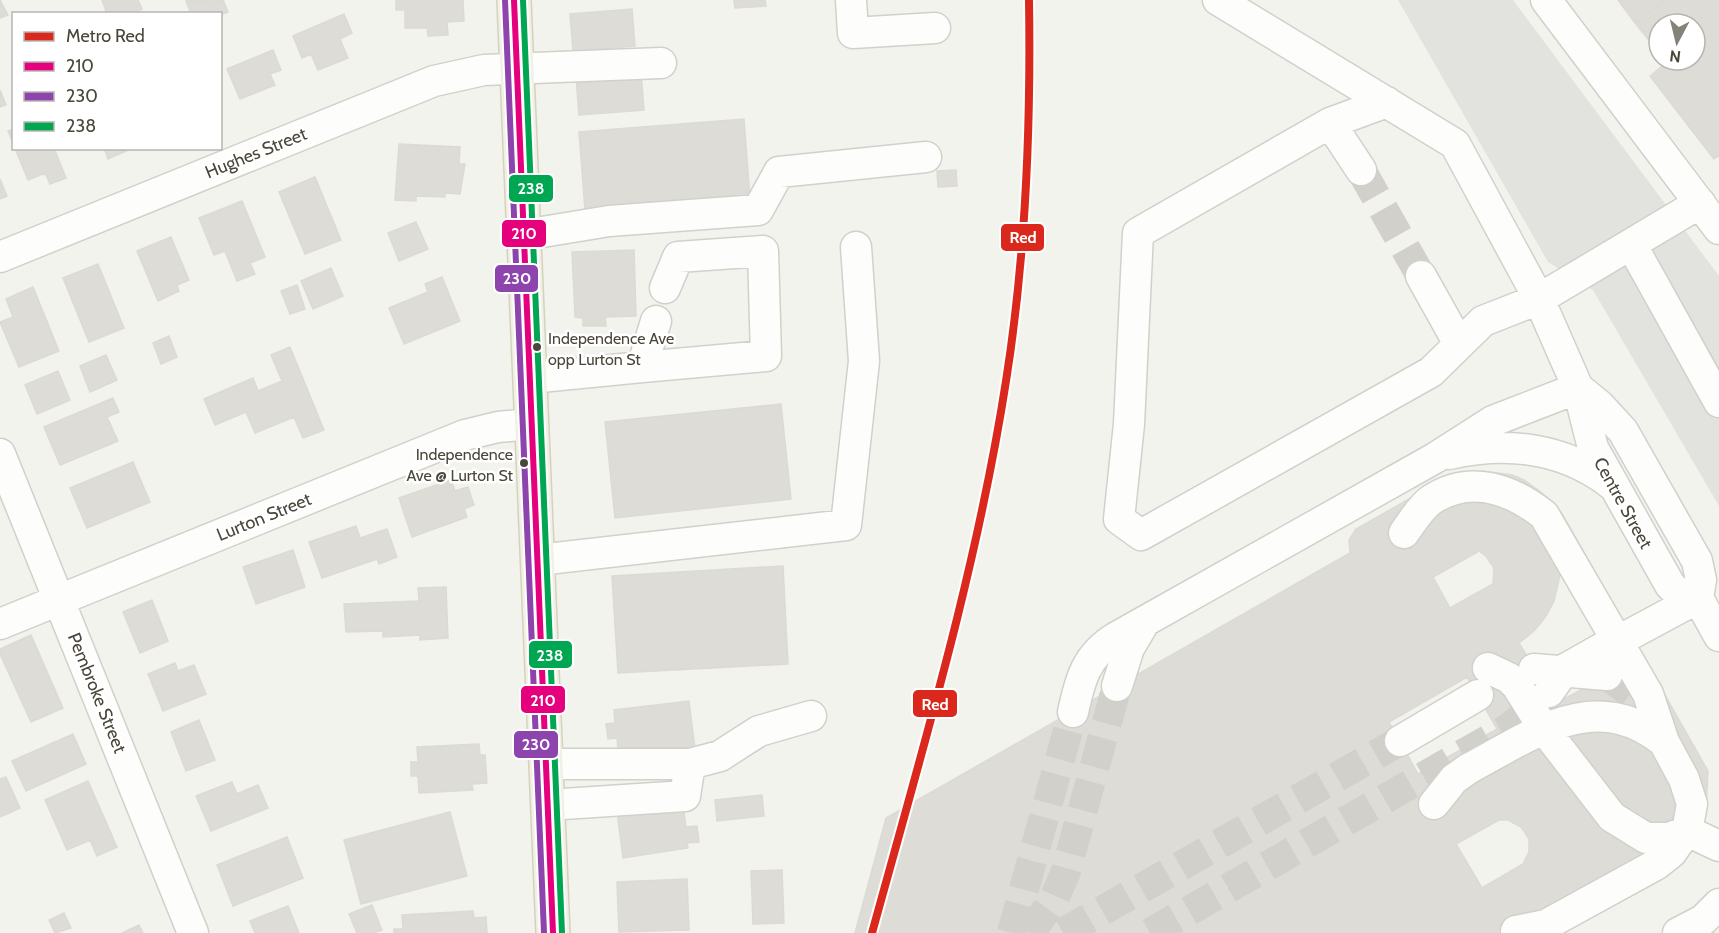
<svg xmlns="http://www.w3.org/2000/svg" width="1719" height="933" viewBox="0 0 1719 933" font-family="Cabin,sans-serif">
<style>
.parking{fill:#e2e2de}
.building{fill:#dddcd6;stroke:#dbdad4;stroke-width:1.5;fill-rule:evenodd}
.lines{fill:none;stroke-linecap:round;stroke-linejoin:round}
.minor-tunnel{stroke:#d1d0ca;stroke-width:30;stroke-dasharray:30 15;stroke-linecap:butt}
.minor-casing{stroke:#d1d1cb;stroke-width:33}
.major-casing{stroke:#d5d2bc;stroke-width:36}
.minor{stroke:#fdfdfc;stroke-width:30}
.major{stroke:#f2f0e6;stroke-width:33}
.bus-1-casing{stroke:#fff;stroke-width:10}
.bus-2-casing{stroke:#fff;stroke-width:10}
.bus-3-casing{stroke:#fff;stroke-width:10}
.bus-1{stroke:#e5007d;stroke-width:6}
.bus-2{stroke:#8e44ad;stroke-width:6}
.bus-3{stroke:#00a651;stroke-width:6}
.metro-1-casing{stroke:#fff;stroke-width:12}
.metro-1{stroke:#da291c;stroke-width:8}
.bus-dot{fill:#4a4639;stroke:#fff;stroke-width:2}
.labels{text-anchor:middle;stroke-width:5;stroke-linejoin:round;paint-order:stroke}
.bus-label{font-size:16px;fill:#4a4639;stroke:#fff;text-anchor:start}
.street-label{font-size:18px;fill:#4a4639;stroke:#fff}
.line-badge{stroke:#fff;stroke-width:2}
.badge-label{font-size:16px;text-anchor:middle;font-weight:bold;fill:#fff}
</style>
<rect width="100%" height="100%" fill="#f3f3ee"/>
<path class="parking" d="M1398,0H1513L1719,276V506L1593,290L1548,262Z"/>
<path class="building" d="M0,0L8,15L0,18Z
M102,0H138L142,9L131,14H107Z
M223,0L228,12L220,15L191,14L186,1Z
M396,0H463L464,21L447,22L448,35L428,36L427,28H405V10H396Z
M734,0H765L766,6L735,8Z
M1618,0H1665L1635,23Z
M1665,0H1719V156L1714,159L1650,76L1666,63L1664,60H1695V24H1659V53L1635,23Z
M632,9L635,46L573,51L570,14Z
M344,14L352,33L340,39L348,58L318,70L311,54L302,58L293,36Z
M273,50L281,70L270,74L275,85L240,99L227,69Z
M641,72L644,110L579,115L576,77Z
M0,90L6,105L0,107Z
M744,119L750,198L585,210L579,132Z
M14,129V145L8,131Z
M399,144L460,147L459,164H465L460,194L445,193V197L416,196V201L395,200Z
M15,148H54L66,178L50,184L45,173L28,180Z
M104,148H133L108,159Z
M956,170L957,186L938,187L937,171Z
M315,177L341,240L305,254L279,192Z
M0,179L7,196L0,199Z
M242,201L265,257L250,263L255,274L237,281L225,251L214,255L199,218Z
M416,222L428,249L399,261L388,233Z
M171,237L189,280L177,285L179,291L158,301L137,251Z
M634,250L636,316L605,317L606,326H583V318L575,317L572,252Z
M98,264L124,328L89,342L63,278Z
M331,268L343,296L313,309L301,281Z
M442,277L460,321L404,344L389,308L428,292L425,284Z
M297,285L305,309L290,314L281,291Z
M33,287L59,351L19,367L0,322L13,317L6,299Z
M169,336L177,357L161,364L153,343Z
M290,347L324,430L303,438L294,417L255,433L246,412L215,425L204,399L253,378L258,391L282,381L271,355Z
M106,355L117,380L90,392L80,366Z
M58,371L70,400L37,414L25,385Z
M113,398L119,412L107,417L118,441L60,465L44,427Z
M781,404L791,499L615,518L605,422Z
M133,462L150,502L87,528L70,488Z
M1482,471L1512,475L1524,480L1542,493L1561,512L1708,771L1706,809L1670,871L1661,880L1562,933H855L886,818L1350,553L1349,540L1356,529L1432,486L1466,474ZM1479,551L1486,556L1494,568L1493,584L1450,608L1433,577ZM1561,571L1612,661L1602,679L1564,699L1556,698L1549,692L1519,643L1535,630L1546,616L1554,601ZM1467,677L1497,729L1418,774L1389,722ZM1499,820H1508L1521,827L1529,839V852L1523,864L1482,888L1456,844Z
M451,480L455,491L468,487L474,505L464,509L467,517L412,537L399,498Z
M356,526L360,538L387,529L397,557L379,564L377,559L322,578L309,542Z
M293,550L305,587L256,604L243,567Z
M783,566L788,664L618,673L612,576Z
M446,587L448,638L420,640V635L383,637V631L346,632L344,604L419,601L418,588Z
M152,600L168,641L140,653L123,612Z
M31,635L63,708L31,722L0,654V649Z
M175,663L178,671L194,665L206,694L163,711L148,674Z
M689,701L695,749L619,758L617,738L608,739L606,724L615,723L614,710Z
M199,720L215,760L186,771L171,732Z
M73,734L86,764L26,791L12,761Z
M479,744L480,755H485L487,783L472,784L473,790L419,793L418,776H411V762H418L417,747Z
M6,777L20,808L0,817V779Z
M88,781L117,847L97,856L90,840L67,850L45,800Z
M232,782L237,794L258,785L268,808L211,831L196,796Z
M762,795L764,816L717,821L715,800Z
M683,805L686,827L697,826L699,842L687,843L688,848L623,858L617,812Z
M450,812L467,876L361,904L344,840Z
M287,837L303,878L233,906L217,865Z
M782,870L784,923L753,924L751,871Z
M687,879L689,930L619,932L617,882Z
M372,905L382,930L374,933H357L349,914Z
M288,906L299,933H255L250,921Z
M473,911L474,918L486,917L487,933H394V929H403L402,915Z
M64,913L71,928L55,933L49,920Z
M139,925L143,933H122Z"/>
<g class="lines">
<path class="minor-tunnel" d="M1361,170L1421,276
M1607,675L1643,702L1657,717
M1012,933L1073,712
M1030,933L1054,899L1065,874L1117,686
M1063,933L1400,741
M1150,933L1507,729L1539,704L1549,692"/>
<g class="minor-casing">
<path id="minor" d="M851,0L853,33L935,28
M1218,0L1455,144L1539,299L1578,388L1593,448L1670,585L1677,592L1698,598
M1546,0L1719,229
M1387,102L1330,123L1138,233L1129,424L1119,519L1141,535L1431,372L1483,321L1539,299L1700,203
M1330,123L1361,170
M524,235L609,221L758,210L779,172L926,157
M1631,244L1719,402
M0,257L434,81L484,70L661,63
M1421,276L1459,344
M656,321L642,367L766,356L763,251L678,257L665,288
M530,378L642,367
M1578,388L1599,405L1623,431L1697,561L1701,580L1698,598L1719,636
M0,454L193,933
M1449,454C1507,441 1564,448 1611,484
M1404,533C1412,522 1420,508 1431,500C1470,474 1511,489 1544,515L1648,694L1664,742L1684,779L1692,804L1687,831L1671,853L1657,864L1546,925L1516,931
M538,560L846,525L864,361L856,247
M0,624L465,435L498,427L531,424
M1631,634L1698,598
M1488,668L1509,678L1517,686L1544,729L1612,817L1646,838H1669L1687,831L1719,846
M1534,669L1607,675
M1117,686L1129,648L1145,621
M1549,692L1565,669L1604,647
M1073,712C1080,680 1086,656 1115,638L1435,458L1493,421L1578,388
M1400,741L1478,695
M546,764H690L685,796L548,805
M690,764L720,756L759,731L811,716
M1434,804L1454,779L1468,769C1532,735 1596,686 1664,742
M1678,933L1703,920L1719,904"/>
</g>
<g class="major-casing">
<path id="major" d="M514,0L553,933"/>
</g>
<use href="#minor" class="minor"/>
<use href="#major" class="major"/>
<g class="bus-1-casing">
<path id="bus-1" d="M514,0L553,933"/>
</g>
<g class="bus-2-casing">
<path id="bus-2" d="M505,0L544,933"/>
</g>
<g class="bus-3-casing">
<path id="bus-3" d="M523,0L562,933"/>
</g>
<use href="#bus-1" class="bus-1"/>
<use href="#bus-2" class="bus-2"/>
<use href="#bus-3" class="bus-3"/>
<g class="metro-1-casing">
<path id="metro-1" d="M872,933C922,751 977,568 1006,381C1026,255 1031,127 1029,0"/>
</g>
<use href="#metro-1" class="metro-1"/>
</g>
<g class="bus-dot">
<circle cx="537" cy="347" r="5"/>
<circle cx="524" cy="463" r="5"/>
</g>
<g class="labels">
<g class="bus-label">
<text x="548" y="344">Independence Ave<tspan x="548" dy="21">opp Lurton St</tspan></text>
<text x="513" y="460" text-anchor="end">Independence<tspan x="513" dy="21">Ave @ Lurton St</tspan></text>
</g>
<g class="street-label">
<text transform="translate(256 153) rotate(-22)" y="6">Hughes Street</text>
<text transform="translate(1623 503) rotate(61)" y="6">Centre Street</text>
<text transform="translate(264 517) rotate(-22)" y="6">Lurton Street</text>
<text transform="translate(97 693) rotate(68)" y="6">Pembroke Street</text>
</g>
</g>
<g class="line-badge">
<rect x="508" y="174" width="46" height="29" rx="6" fill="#00a651"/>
<rect x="501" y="219" width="46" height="29" rx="6" fill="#e5007d"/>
<rect x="1000" y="223" width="45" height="29" rx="6" fill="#da291c"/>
<rect x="494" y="264" width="45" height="29" rx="6" fill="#8e44ad"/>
<rect x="528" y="640" width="45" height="29" rx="6" fill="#00a651"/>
<rect x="520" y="685" width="46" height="29" rx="6" fill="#e5007d"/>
<rect x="912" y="689" width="46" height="29" rx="6" fill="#da291c"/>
<rect x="513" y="730" width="46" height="29" rx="6" fill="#8e44ad"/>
</g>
<g class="badge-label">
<text x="531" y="194">238</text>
<text x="524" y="239">210</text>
<text x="1023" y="243">Red</text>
<text x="517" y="284">230</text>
<text x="550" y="661">238</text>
<text x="543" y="706">210</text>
<text x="935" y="710">Red</text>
<text x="536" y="750">230</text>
</g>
<rect x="12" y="12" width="210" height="138" fill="#ffffff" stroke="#b7b5b0" stroke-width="1.5"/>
<rect x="24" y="32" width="30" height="9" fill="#da291c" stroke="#b7b5b0" stroke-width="1.5"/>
<text x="66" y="42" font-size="18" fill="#4a4639">Metro Red</text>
<rect x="24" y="62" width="30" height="9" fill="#e5007d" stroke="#b7b5b0" stroke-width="1.5"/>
<text x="66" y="72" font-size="18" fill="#4a4639">210</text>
<rect x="24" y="92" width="30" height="9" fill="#8e44ad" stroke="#b7b5b0" stroke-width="1.5"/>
<text x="66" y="102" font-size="18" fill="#4a4639">230</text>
<rect x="24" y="122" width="30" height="9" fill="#00a651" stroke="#b7b5b0" stroke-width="1.5"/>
<text x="66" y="132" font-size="18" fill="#4a4639">238</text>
<g transform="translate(1677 42) rotate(187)"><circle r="28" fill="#ffffff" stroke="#b7b5b0" stroke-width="1.5"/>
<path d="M0-4.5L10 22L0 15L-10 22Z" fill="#858378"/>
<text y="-9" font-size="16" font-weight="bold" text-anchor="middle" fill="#4a4639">N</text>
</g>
</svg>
